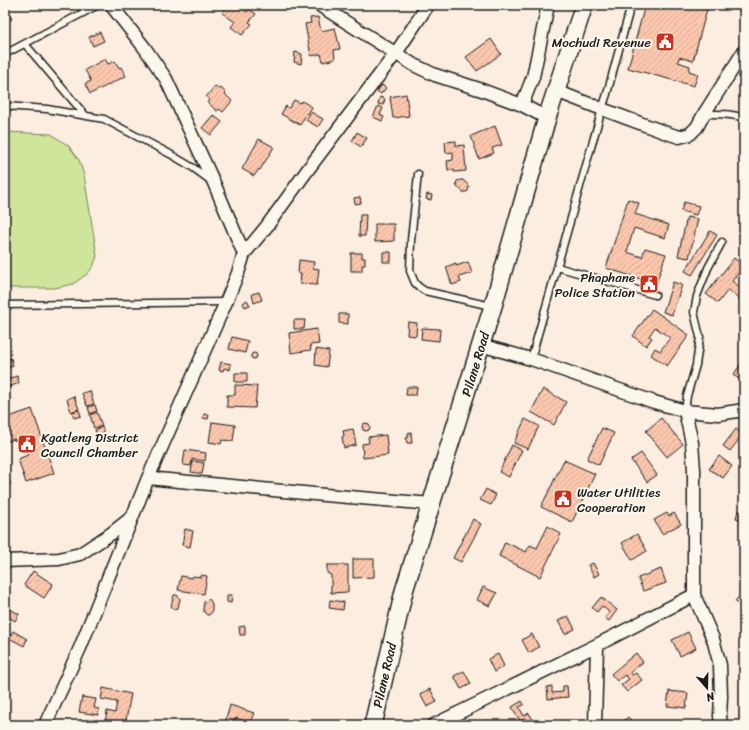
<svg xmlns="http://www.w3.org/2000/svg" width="749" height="730" viewBox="0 0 749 730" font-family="Sriracha,sans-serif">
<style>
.pitch{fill:#cfe59b;stroke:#76805c}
.building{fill:url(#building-hatch);stroke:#1c1c1c}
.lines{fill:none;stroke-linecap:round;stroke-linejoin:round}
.service-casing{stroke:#1c1c1c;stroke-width:9}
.minor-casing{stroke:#1c1c1c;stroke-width:15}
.secondary-casing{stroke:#1c1c1c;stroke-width:20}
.service{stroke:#fbf7ec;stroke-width:6}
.minor{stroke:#fbf7ec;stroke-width:12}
.secondary{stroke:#fbf7ec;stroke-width:17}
.labels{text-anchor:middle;stroke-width:4;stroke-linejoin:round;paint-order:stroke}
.poi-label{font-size:13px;fill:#1c1c1c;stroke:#fbf7ec;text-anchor:end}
.street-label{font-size:13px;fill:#1c1c1c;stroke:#fbf7ec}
</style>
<defs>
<pattern id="building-hatch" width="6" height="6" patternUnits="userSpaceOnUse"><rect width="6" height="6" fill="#fcc7ad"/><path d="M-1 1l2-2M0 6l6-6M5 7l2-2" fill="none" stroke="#d7aa94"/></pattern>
</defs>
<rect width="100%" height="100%" fill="#fbeddf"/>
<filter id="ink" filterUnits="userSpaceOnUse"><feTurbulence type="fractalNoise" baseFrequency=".025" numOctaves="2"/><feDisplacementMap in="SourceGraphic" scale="8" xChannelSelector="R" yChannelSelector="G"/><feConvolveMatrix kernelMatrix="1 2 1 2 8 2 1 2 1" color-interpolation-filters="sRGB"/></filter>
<g filter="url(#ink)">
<path class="pitch" d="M5,132L51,134L69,146L79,160L84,175L97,256L93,267L87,274L73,284L55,288H5Z"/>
<path class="building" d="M227,5H238L247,12L249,9L256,14L249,22L252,24L242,35L231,27L235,22L222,13Z
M645,5H694L707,9L693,61L679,57L678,62L690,66L689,71L698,74L694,86L628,68Z
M9,14L12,19L9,21L6,17Z
M318,17L321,31L335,28L340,49L334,50L335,59L323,62L321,54L311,56L305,24L311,23L310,18Z
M100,32L104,41L93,46L89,37Z
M491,39L501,54L477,71L466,57Z
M295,52L302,54L301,64L294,62Z
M105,59L108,64L115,61L119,68L121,67L126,76L90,94L85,84L91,81L85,70Z
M382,85L386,88L381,94L377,91Z
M215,86L219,89L221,88L226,93L225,94L232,101L223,112L219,109L217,111L207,102L210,100L206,97Z
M406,94L409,116L393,118L390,97Z
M380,97L385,99L383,105L378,104Z
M294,100L300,103L302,101L312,107L308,114L307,113L300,125L281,114L286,106L289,108Z
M378,106L383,108L380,115L384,117L382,121L373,117Z
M311,112L323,119L318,127L306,120Z
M213,115L222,122L211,135L202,128Z
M495,126L502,145L492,148L494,153L479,159L471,136Z
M357,132L367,138L361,147L352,141Z
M259,139L274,147L260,170L259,169L254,176L242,169Z
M456,141V146L464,145L466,171L454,172V170H448L447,161L453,160V152L446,153L445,142Z
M460,180H463L469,186L468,191L466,192H463L458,187L456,184L457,181Z
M427,194L432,195L431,200L426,199Z
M360,197L361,203L355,204L354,198Z
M628,199L639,203L635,214L669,225L665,238L634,228L627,252L642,257L645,248L666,254L656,284L606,268Z
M684,202L699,206L696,215L681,211Z
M360,215H366L365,236H359Z
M687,217L698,219L689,258L678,256Z
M375,224H394V241L375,242Z
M710,231L717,235L692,275L685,271Z
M383,252H391V262H383Z
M351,253H362V258H365V265H362V271H351Z
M734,258L744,266L732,281L744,290V302L728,290L718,303L706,294Z
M299,260L314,262L313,268L319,269L317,285L300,284L301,274H298Z
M468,262L472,273L459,277L461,282L452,285L446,267L456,263V266Z
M673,282L682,285L672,315L663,312Z
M259,292L262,300L254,303L252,294Z
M247,300L250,305L245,307L243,303Z
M652,309L689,335L667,366L651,355L655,348L660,351L670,338L655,327L649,336L652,338L646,346L633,336Z
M339,314H348V324L339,323Z
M294,320H305L304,329H294Z
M408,322L417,323L416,336L407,335Z
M422,328L440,329L439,341L421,339Z
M317,329L319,344L310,345L311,350L291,353L289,333Z
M232,337L248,341L245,353L229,349Z
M316,349L329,351L327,367L315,365Z
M251 356a3 3 0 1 1 6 0a3 3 0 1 1-6 0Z
M11,358L13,366L5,369V360Z
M744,360V382L733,375Z
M221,362L231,364L230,370L224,368L223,371L219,370Z
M235,373H247V382H235Z
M17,376L19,383L9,387L7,379Z
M235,385L257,386L255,408L227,407V395H235Z
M407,387H417L416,395H406Z
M543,389L566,402L554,425L531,412Z
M90,391L94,404L87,406L82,393Z
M74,396L79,409L71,412L67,399Z
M95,405L97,411L90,414L88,407Z
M32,409L54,473L26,483L18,459L28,455L22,439L15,441V439L5,442V422H7L6,418Z
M79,410L81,416L74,418L72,412Z
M97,412L102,426L94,428L90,415Z
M204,414L209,415L208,419L203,418Z
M661,418L683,444L667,457L646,431Z
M525,419L539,426L528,449L514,443Z
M212,422L235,425L233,441L222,440L221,444L209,442Z
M362 427a4 4 0 1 1 8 0a4 4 0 1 1-8 0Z
M102,427L106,438L99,441L95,430Z
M602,428L614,433L599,465L587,459Z
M353,429L356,445L344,448L342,437L344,436L343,431Z
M736,429L743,434L730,451L723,446Z
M411,432L412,443H407L406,438H408V433Z
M386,435L388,455L363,458L362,444L369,443L368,437Z
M512,445L522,450L509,477L499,472Z
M185,450L206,453L205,461L192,459L191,466L183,465Z
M641,453L657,475L647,482L631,460Z
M719,456L732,466L723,478L709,469Z
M564,460L595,474L572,522L541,507Z
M193,461L204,463L202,474L191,472Z
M5,480L9,481L10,483V485L8,487H5Z
M486,489L496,495L491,505L480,500Z
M738,511L744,513V521L736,518Z
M667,513L669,516L674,513L681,524L662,534L654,520Z
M473,519L481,524L461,562L453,558Z
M548,526L561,534L540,577L499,556L505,542L526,552L530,545L537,548Z
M185,529L193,531L190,547L182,545Z
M637,534L647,551L632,560L622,543Z
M353,559H374V577L353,578Z
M744,559V569L739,565Z
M593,563L599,574L594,577L588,565Z
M327,565H348V592L331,593V575L327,573Z
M661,569L666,583L643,591L638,578Z
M33,571L53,584L44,598L24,585Z
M201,575L207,576L204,594L178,590L181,576L192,578L193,576L201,577Z
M483,587L497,593L490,606L477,600Z
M744,592V601L739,606L735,601Z
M174,595H177L180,599L178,608L174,609L171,606Z
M227,595H232L231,603L227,602Z
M601,597L617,610L609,621L605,618L609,612L602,606L597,612L592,608Z
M208,599L210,600L212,604V612L209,615H207L204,612L203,609L204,602L206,600Z
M330,600L344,602L343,610L329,608Z
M10,609L19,614L15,621L7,616Z
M568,616L575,629L565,634L558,621Z
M245,626V635H240L239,627Z
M13,631L27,639L24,646L9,638Z
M688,632L696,648L680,656L672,640Z
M532,634L539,647L529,653L522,640Z
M636,653L643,662L630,673L633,675L636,673L642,680L627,692L621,685L629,679L625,675L617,681L611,674Z
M498,654L504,666L494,672L488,659Z
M464,671L471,684L461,689L454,676Z
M552,686V693L563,692V686H567L568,697L548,699L547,687Z
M103,688L131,694L125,725H110L105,724L107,711L115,713L117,702L101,699Z
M430,689L437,702L427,707L420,694Z
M669,691L688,693L686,708L667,706Z
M82,697L96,699L94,708L99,709L98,715L79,712Z
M522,701L524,705L519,707L524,716L529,713L535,723L532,725H531L526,718L520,721L512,707Z
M230,705L254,713L250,723L236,718L233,725L225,723Z
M744,711V721L739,717Z
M628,717L635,725H619Z
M489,720L492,725H479Z"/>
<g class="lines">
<g class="service-casing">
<path id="service" d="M25,44L85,115
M5,54L98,5
M5,106L47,109L104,119L170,154L192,167L210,180
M704,114C717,114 731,113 744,118
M418,174L411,240L410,271L415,283L419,287L425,291L491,306
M557,267L655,295
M5,305L226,302
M531,359L602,109L607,94L631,5
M685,411L687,396L696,365L700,337L694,312L697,296L708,268L722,242"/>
</g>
<g class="minor-casing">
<path id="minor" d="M111,5L144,47L166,79L214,183L244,254
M319,5L414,65L435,75L479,89L522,105L547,118
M556,91L602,109L664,132L679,137L690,134L697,127L704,114L744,51
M522,105L533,77L548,5
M480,345L531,359L654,402L685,411L718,414L744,410
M685,411L692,443L694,470V595L713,639L720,665L721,697L720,716L721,725
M148,478L325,495L432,504
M5,561L59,559L80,554L112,533L131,518
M45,725L80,648L148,478L226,302L238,273L244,254L267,226L309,168L396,53L428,5
M434,725L597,645L694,595
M595,725L597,645"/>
</g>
<g class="secondary-casing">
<path id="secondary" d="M373,725L404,591L493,306L547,118L584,5"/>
</g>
<use href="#service" class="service"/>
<use href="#minor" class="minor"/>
<use href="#secondary" class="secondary"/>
</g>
</g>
<defs>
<g id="civic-square" transform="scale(1)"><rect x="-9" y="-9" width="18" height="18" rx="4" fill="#c8321e" stroke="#fbf7ec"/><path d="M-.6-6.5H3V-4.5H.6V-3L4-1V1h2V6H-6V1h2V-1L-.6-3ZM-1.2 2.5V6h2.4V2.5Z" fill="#fff"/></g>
</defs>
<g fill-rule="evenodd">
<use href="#civic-square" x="665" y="42"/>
<use href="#civic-square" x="649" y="284"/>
<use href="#civic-square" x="27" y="444"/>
<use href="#civic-square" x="563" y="499"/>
</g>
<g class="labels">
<g class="poi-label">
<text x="651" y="47">Mochudi Revenue</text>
<text x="635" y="282">Phaphane<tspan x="635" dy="15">Police Station</tspan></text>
<text x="41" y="442" text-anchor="start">Kgatleng District<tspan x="41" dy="15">Council Chamber</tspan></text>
<text x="577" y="497" text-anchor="start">Water Utilities<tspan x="577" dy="15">Cooperation</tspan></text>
</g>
<g class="street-label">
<text transform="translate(475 364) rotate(-73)" y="5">Pilane Road</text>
<text transform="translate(384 675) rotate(-77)" y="5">Pilane Road</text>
</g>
</g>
<rect width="749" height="730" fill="none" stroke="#fbf7ec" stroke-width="20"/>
<rect x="10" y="10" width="729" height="710" fill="none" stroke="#1c1c1c" stroke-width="1.5" filter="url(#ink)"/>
<g transform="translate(707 688) rotate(160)" stroke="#fbf7ec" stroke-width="3" paint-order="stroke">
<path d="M0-3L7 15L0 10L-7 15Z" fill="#1c1c1c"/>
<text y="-6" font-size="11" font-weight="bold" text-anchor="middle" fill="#1c1c1c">N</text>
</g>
</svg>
